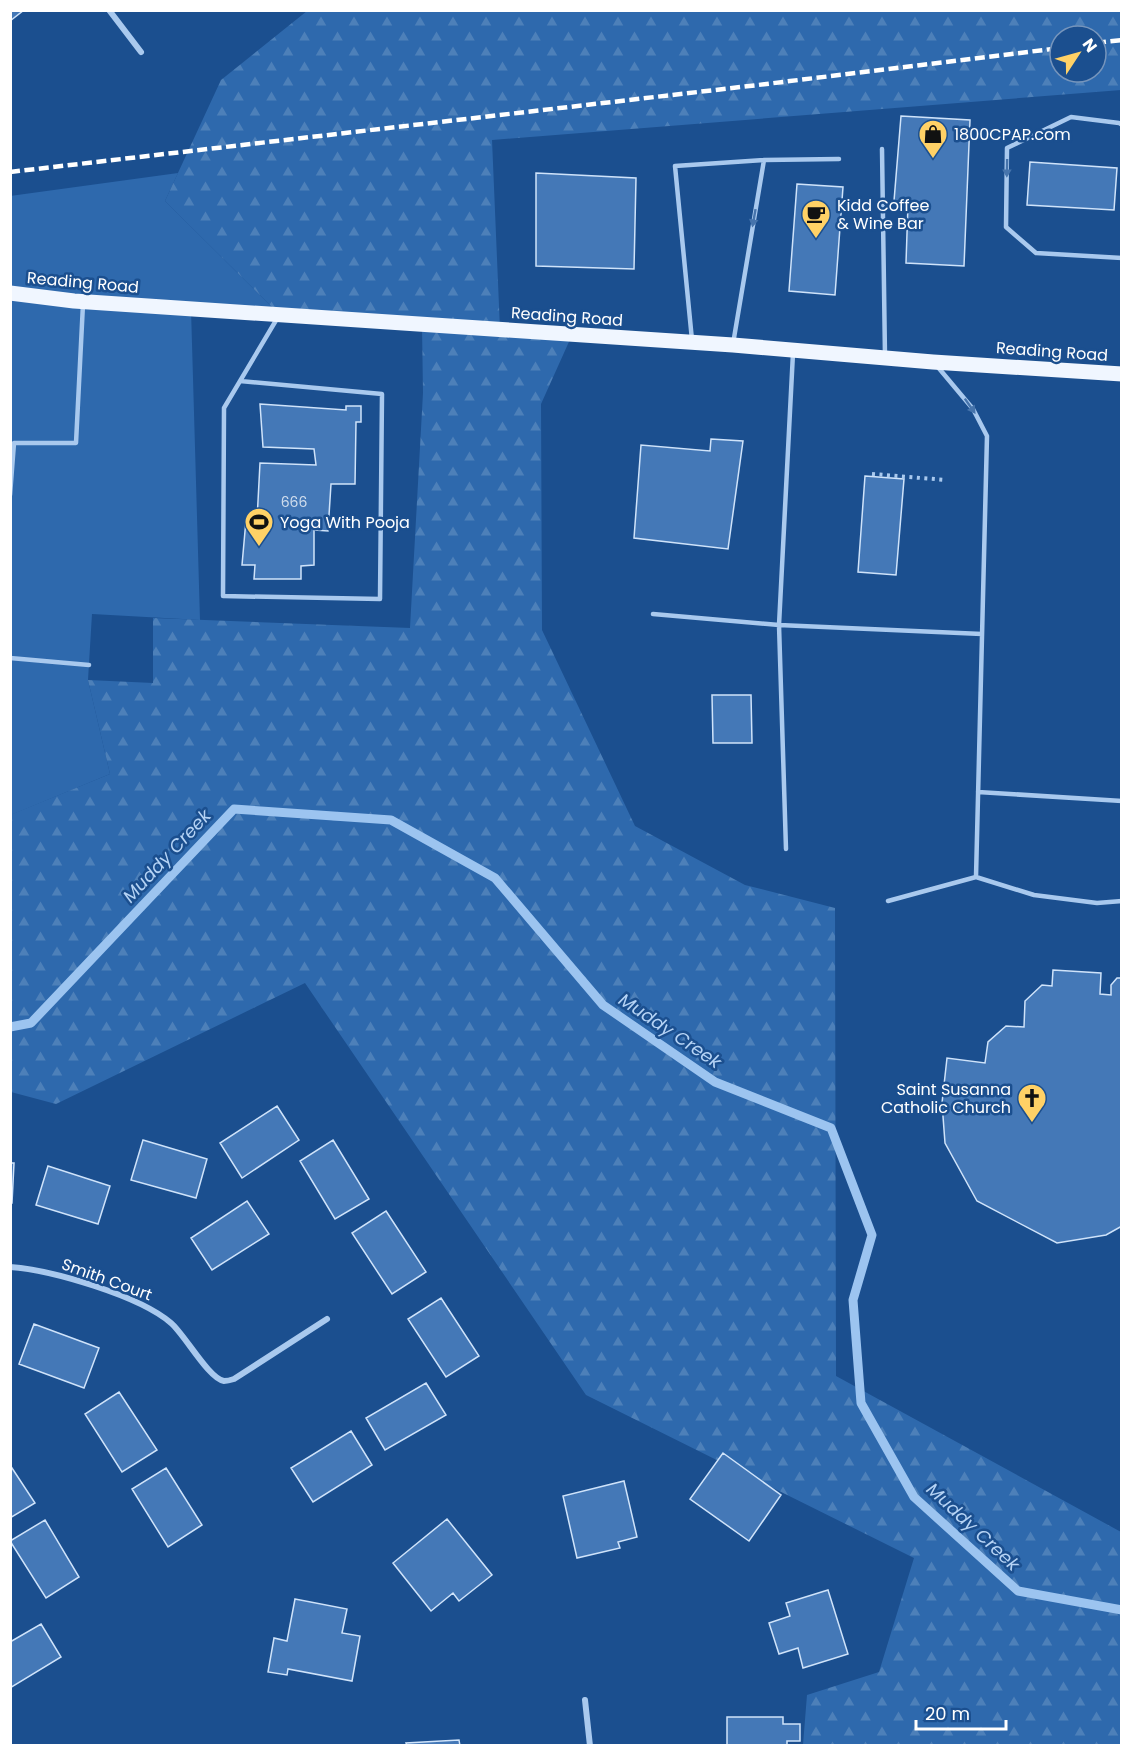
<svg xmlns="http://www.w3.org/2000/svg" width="1132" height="1756" viewBox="0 0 1132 1756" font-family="Poppins,sans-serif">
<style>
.grass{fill:#2e69ad}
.forest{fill:url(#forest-firs);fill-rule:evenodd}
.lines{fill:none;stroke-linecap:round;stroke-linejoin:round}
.stream{stroke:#9cc4f0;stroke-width:9}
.building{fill:#4478b7;stroke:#cfe3fa;stroke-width:1.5}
.path{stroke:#a9c9ee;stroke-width:4;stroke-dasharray:3 4.5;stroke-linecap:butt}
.lane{stroke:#a9c9ee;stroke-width:4.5}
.street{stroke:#a9c9ee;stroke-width:6}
.primary{stroke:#f0f6ff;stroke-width:15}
.rail{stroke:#fff;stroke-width:4.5;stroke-dasharray:10 4.5;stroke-linecap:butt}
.oneway{fill:#4674ac}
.labels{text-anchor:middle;stroke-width:5;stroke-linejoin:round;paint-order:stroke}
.number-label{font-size:14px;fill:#d0dded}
.poi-label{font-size:16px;fill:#fff;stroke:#1b4f8f;text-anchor:start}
.street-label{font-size:16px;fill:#fff;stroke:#1b4f8f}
.water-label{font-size:18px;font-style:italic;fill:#b5d3f5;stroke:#1b4f8f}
</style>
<defs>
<pattern id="forest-firs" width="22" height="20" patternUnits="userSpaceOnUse" patternTransform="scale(1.5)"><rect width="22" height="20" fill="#2e69ad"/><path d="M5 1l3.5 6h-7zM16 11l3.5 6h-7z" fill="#4d80b9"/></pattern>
</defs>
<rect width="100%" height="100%" fill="#1b4f8f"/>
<path class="grass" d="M178,173L165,201L280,315L191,309L200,620L92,614L88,680L110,774L11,815L10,196Z"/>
<path class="forest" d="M307,11H1121V90L492,140L500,330L572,335L541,404L542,630L635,826L745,885L835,908L836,1376L1121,1532V1745H803L807,1695L879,1672L914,1558L586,1395L305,983L56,1104L11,1092L10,815L110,774L88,680L153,683V618L410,628L423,393L422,325L280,315L165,201L221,80ZM1060,36H1096V72H1060Z"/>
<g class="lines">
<path class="stream" d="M10,1027L31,1023L234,809L391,820L495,878L603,1005L715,1082L831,1128L872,1235L853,1300L861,1403L914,1497L1018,1591L1122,1610"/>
</g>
<path class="building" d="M10,10H24L10,21Z
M901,116L970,120L964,266L906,263L908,204L894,201Z
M1030,162L1117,168L1114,210L1027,205Z
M536,173L636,178L634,269L536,266Z
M797,184L843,187L835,295L789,291Z
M260,404L346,410V406H361V422H356L355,484H331L328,531L314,530V565L301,566V579H254L255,565H242L246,520H257L260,463L316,465L314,449L263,447Z
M711,439L743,441L728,549L634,538L641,445L710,451Z
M865,476L904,479L896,575L858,572Z
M712,695H751L752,743H713Z
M1053,970L1101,973L1100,994L1111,995V985L1117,978H1122V1226L1106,1235L1057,1243L977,1201L945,1143L942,1103L947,1058L985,1063L988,1042L1006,1026L1024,1027L1025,1001L1042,985L1052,986Z
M277,1106L299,1140L242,1178L220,1143Z
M143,1140L207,1159L196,1198L131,1180Z
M333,1140L369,1199L335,1219L300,1161Z
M10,1163H14L12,1203H10Z
M48,1166L110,1186L98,1224L36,1205Z
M247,1201L269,1234L212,1270L191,1238Z
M386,1211L426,1272L392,1294L352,1233Z
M441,1298L479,1356L446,1377L408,1319Z
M34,1324L99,1348L84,1388L19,1364Z
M426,1383L446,1415L385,1450L366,1418Z
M119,1392L157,1450L122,1472L85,1414Z
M351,1431L372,1465L313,1502L291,1468Z
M723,1453L781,1495L749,1541L690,1499Z
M10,1465L35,1503L10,1518Z
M166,1468L202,1525L168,1547L132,1489Z
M624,1481L637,1537L618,1542L620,1548L577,1558L563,1496Z
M447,1519L492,1575L459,1601L453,1593L431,1611L393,1563Z
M45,1520L79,1577L46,1598L10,1541Z
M828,1590L848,1654L803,1668L798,1648L779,1654L769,1623L790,1616L786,1603Z
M295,1599L347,1609L342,1633L360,1636L352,1681L288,1669L287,1675L268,1672L274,1638L287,1641Z
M41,1624L61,1657L10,1688V1642Z
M727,1717H783V1724H800V1741H787V1746H727Z
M459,1740L460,1746H407L406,1743Z"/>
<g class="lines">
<path class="path" d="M872,474L946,480"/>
<path class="lane" d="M1122,125L1119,123L1071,117L1007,148L1006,227L1036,253L1122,258
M882,149L885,356
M692,340L675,166L764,160L839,159
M733,344L764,160
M793,353L779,625L982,634
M937,366L973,409L987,436L976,877
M240,381L382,394L380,599L223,596L224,408L278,317
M10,495L14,443H76L83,304
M653,614L779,625L786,849
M10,658L89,665
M978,792L1122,801
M888,901L976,877L1034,895L1097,903L1122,901"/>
<path class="street" d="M109,10L141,52
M10,1267C52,1270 140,1296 171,1323C185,1335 209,1379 224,1381C228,1381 231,1380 234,1379L327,1319
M585,1700L590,1746"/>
<path class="primary" d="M10,293L74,301L733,345L933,362L1122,374"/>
<path class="rail" d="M1096,43L1122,40
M10,172L758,85L1060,48"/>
</g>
<defs><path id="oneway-solid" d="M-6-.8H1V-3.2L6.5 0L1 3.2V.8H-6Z" transform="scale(1.5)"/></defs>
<g class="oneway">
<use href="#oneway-solid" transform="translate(1007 168) rotate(91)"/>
<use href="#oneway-solid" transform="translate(754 218) rotate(100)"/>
<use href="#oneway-solid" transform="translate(970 406) rotate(55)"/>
</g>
<defs>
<g id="shop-pin" transform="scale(1.5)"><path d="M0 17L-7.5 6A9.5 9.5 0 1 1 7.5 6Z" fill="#ffd166" stroke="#1b4f8f"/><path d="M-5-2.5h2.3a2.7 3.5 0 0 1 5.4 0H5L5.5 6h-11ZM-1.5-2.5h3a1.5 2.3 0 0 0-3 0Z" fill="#111"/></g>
<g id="cafe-pin" transform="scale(1.5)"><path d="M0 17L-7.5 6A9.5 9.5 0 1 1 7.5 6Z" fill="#ffd166" stroke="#1b4f8f"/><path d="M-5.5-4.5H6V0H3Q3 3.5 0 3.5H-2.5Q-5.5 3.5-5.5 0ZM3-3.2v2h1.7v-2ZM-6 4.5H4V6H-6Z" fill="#111"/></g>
<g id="stadium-pin" transform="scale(1.5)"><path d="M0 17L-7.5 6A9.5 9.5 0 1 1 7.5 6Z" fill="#ffd166" stroke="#1b4f8f"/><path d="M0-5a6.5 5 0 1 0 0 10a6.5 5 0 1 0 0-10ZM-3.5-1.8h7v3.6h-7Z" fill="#111"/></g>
<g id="church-pin" transform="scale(1.5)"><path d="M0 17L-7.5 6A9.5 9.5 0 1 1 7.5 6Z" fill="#ffd166" stroke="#1b4f8f"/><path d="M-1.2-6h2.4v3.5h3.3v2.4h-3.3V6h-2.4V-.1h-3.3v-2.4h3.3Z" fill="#111"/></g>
</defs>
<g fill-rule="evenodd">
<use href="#shop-pin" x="933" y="134"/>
<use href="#cafe-pin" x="816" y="214"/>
<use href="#stadium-pin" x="259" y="522"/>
<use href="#church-pin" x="1032" y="1098"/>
</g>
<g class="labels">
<g class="number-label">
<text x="294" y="507">666</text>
</g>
<g class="poi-label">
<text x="954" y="140">1800CPAP.com</text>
<text x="837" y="211">Kidd Coffee<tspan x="837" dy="18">&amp; Wine Bar</tspan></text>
<text x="280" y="528">Yoga With Pooja</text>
<text x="1011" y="1095" text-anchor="end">Saint Susanna<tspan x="1011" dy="18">Catholic Church</tspan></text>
</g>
<g class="street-label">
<text transform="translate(83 282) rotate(5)" y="6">Reading Road</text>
<text transform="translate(567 316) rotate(4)" y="6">Reading Road</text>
<text transform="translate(1052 351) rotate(4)" y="6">Reading Road</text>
<text transform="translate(107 1279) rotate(20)" y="6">Smith Court</text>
</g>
<g class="water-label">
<text transform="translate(167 856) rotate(-47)" y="6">Muddy Creek</text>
<text transform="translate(670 1031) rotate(34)" y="6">Muddy Creek</text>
<text transform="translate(973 1527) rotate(43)" y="6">Muddy Creek</text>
</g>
</g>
<rect width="1132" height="1756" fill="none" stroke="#ffffff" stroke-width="24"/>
<g transform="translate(1078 54) rotate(54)"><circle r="28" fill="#1b4f8f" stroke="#7695bc" stroke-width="1.5"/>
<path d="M0-4.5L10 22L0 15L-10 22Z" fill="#ffd166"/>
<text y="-9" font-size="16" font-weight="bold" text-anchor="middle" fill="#ffffff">N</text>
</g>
<path d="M916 1720v9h90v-9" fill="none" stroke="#ffffff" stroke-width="3"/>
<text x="925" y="1720" font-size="18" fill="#ffffff" stroke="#1b4f8f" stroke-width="4.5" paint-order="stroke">20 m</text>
</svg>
